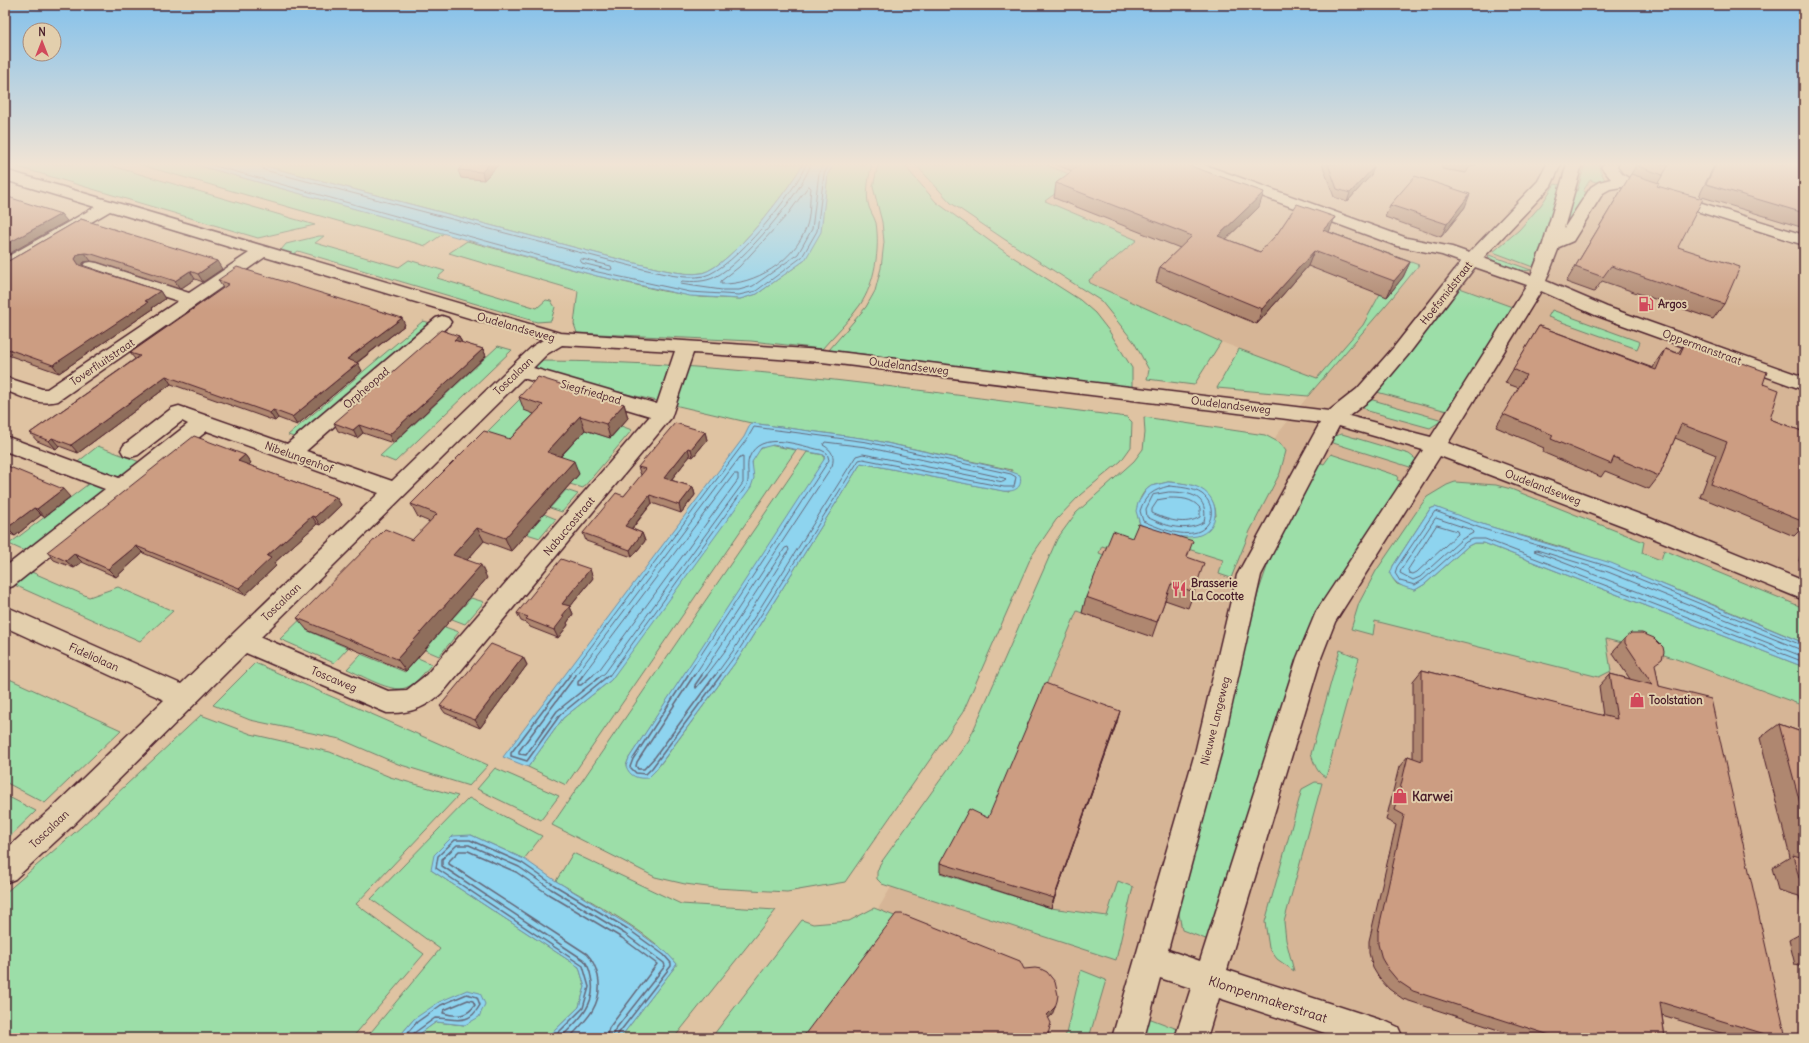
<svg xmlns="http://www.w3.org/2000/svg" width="1809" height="1043" viewBox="0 0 1809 1043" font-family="Delius,sans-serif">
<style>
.built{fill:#d6b596}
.green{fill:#9cdea8;stroke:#737e6a;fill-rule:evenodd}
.water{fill:#8ed4ef;stroke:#738ca1}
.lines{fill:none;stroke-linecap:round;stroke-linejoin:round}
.shore-far1{stroke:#656779;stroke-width:1}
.shore{stroke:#656779;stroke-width:1.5}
.minor-casing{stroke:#4a1f2b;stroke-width:3}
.minor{fill:#e3cfad;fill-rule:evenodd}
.wall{fill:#af8770;stroke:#4a1f2b}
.shaded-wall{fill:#8f6e5b;stroke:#4a1f2b}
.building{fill:#cc9d82;stroke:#4a1f2b}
.labels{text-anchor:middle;stroke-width:4;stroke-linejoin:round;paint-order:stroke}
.street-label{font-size:11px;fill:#4a1f2b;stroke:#e3cfad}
.poi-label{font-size:11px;font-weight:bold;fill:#4a1f2b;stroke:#e3cfad;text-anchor:start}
.near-poi-label{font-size:13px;font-weight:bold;fill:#4a1f2b;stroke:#e3cfad;text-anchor:start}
.near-street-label{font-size:13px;fill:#4a1f2b;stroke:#e3cfad}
</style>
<rect width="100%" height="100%" fill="#dfc3a2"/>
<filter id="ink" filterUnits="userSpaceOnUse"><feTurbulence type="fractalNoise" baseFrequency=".025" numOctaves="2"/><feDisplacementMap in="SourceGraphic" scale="8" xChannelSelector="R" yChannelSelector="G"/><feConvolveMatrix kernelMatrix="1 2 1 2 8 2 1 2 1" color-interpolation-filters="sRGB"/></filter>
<g filter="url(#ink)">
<path class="built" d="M1039,164H1804V1038H779L870,923L999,703L1090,542L1123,523L1232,556L1276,436L1321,380L1221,342L1090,283L1089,280L1136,240L1045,201Z"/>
<path class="green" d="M8,164H105L315,225L258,238Z
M137,164H193L444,233L426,246Z
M258,164H803C788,190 731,266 702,273C683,277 646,265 626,261Z
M834,164H872C869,176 866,189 868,203C869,210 874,216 876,223C880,249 875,283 860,305C849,321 834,335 822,349L751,341L577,333L574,324L578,291L449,253L467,241L597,276L663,291L699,297L740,299L757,294L805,260L824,203L828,174Z
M878,164H905L910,172L936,202L1005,252L1080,300L1095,313L1109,331L1132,368V387L829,350L866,307L875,291L881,268L884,242L882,222L873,187Z
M915,164H1044L1069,174L1093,166L1045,201L1137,240L1089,280L1090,283L1221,342L1194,385L1147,379L1149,370L1134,342L1101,301L1004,239L951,203Z
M1585,164H1599V168L1605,180L1596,182L1590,180L1583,191L1588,193L1563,233L1560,231L1571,190L1577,191Z
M1555,184L1560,185L1547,231L1533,267L1493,252L1519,230L1541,205Z
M1329,232L1419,265L1392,298L1308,396L1217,388L1239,349L1317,378L1363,325L1380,294L1309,254Z
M319,236H324L315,243L399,267L409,260L445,271L437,278L537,308L546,300L551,301L555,307L551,321L537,322L298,251L293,255L281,250L286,244Z
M1489,255L1531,270C1523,273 1494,263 1488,256Z
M1457,287L1515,308L1447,411L1373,391Z
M1552,310L1640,342L1637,349L1548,317Z
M423,321L435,324L302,440L288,435Z
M498,346L512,350L395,462L380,456Z
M540,361C737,361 932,393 1127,417L1132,422L1131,447L1121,461L1080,495L1056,520L1031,557L963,712L845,882L787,892L715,888L685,884L655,877L552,825L807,452L824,455V462L629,758L626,766L655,771L662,762L740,656L861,463L1009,492L1012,470L868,439L751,423L529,371Z
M539,380L548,418L515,453L470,449Z
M1366,398L1443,420L1430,428L1368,411L1361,405Z
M1144,417L1265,435L1280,443L1286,451L1280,473L1250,531L1231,578L1219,574L1223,560L1137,533L1128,554L1102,546L1099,553L1106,556L1082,613L1077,611L986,828L940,873L1051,908L1107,916L1118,881L1133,887L1116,960L882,884L877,879V872L880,864L969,740L1057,539L1076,513L1134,461L1143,449L1145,433ZM1168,482C1191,483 1215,489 1216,516L1151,529L1140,524C1135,513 1138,494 1150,487C1155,484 1162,484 1168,482Z
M621,426L632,430L583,488L570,484L579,474L553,465L585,430L611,438Z
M1342,434L1409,454L1417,460L1413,468L1330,442L1334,436Z
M769,445L796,450L566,785L528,767L563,718L611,680L752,465C752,454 760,448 769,445Z
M98,446L145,464L122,483L74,465Z
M1331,454L1398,476L1397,480L1403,482L1351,561L1211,941L1182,930L1177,903L1259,590L1276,541L1317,461L1324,464Z
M91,482L112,490L31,554L9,544Z
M1455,482L1496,485L1511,489L1644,542L1642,553L1661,560L1664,550L1804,608V643C1729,611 1653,579 1576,552C1530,536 1480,527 1435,507L1430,509L1393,566V579L1397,584L1415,590L1425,584L1468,546L1474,543H1484L1804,667V706L1688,663L1655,652L1606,639L1611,671L1599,677L1375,621L1373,635L1351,629L1359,603L1376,571L1419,508L1427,497L1447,485Z
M566,490L578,494L562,512L550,508Z
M544,514L556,519L540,538L527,534Z
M27,570L89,597L118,587L173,611L140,641L10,583Z
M471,598L484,602L465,624L452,619Z
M307,613L319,618L306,630L348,648L334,663L280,639Z
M445,627L459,632L439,656L425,650Z
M1340,650L1359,658L1326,777C1317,774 1314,763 1311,754Z
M361,654L405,672L418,658L432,664C424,672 416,685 405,688C391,693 361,675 347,669Z
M255,663L488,765L469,786L398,764L340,739L250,720L213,705Z
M5,677L121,730L45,803L5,782Z
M201,715L251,734L330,752L390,777L458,796L356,904L424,954L352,1038H5V893L81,827Z
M495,768L559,796L541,820L477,789Z
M1315,782L1322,783L1284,922L1286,940L1294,971L1277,959L1269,948L1265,922L1302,789Z
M5,795L36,811L7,839L5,838Z
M469,798L542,836L524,859L471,835L431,870L579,967L585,987L579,1007L547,1038H414L436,1022L465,1025L414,1019L398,1038H366L440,949L371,899Z
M573,853L681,904L776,910L674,1038H620L677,964C646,929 596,905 556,881Z
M874,908L897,917L808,1038H711L802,920L813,924L849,921Z
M1081,970L1106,980L1089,1038H1065Z
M1146,1017L1180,1030L1178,1038H1141Z"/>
<path class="water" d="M193,164H258L626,261C646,265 683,277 702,273C731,266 788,190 803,164H834L828,174L821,232L805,260L757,294L740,299L690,296L597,276Z
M751,423L868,439L1004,469L1020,475C1023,488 1015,492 1003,491L861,463L740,656L655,771L648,778C638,779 630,777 626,766L629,758L825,458L824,455L820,454L773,445L761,448L752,462L754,478L751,487L611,680L563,718L528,767L503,757L744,437Z
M1168,482C1179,483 1191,483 1201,489C1221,500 1220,530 1197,536C1179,540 1156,532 1140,524L1136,511L1138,503L1146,490L1151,486Z
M1435,507L1485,525L1611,563L1804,643V667L1484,543H1474L1468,546L1425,584L1415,590C1403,587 1396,585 1390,574L1393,566L1430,509Z
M471,835L524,859L556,881L630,926L666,952L677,964L620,1038H547L579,1007L585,987L579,967L431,870L434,855L453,836Z
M467,990L480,993L485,1004L479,1017L465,1025L436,1022L414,1038H398L414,1019L439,1002Z"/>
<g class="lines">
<path class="shore-far1" d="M208,164L598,272L690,292L739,295L756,291L802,257L817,231L824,174L829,164
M261,164L264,170L643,269C662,273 684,280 704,276C733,269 796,192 806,164
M811,164C801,194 743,263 715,277C705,282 693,282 682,281L680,284L722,290H739L753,286L798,254L812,229L819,173L823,164
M809,186L811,188C809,201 811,215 806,228C794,261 755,285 721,284V281L739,267L788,214Z
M582,259L611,266L612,269L610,270L582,263L580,260Z
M1169,486C1180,487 1193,488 1202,494C1216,505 1214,526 1197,532C1180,537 1159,528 1143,521L1140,511C1145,495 1153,490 1169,486Z
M1169,492C1191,492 1209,496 1204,522C1186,533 1165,526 1147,517L1146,509L1153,495Z
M1169,498C1181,498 1192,498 1200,508V517C1185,526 1167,520 1152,513V509L1158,500Z
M1436,518L1472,530L1473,533L1462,539L1420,577L1413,580L1400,573L1401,570Z
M1437,525L1457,531L1458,534L1417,572L1413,574L1409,573L1408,570Z
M1804,646L1610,567L1483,529L1435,511L1397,567L1395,573L1400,581L1415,585L1423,580L1466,542L1473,539H1485L1804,662
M1804,651L1608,572L1537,550L1534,551L1804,657
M569,676L747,439L754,427L867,442L1011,474L1016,477L1014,487H1004L863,459L859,460L737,653L720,676
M575,676L740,457L743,456V483L605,673L601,676
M582,676L734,474H738V480L600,669L592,676
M609,676L747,485C750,476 746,467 749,458C760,429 800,446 821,450L827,453L829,460L687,676
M694,676L832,466C835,456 832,450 823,445L825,442L866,447L1004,478L1006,480L1003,482L863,454L856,456L733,651L715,676
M701,676L785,548L788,547L789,550L728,647L706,676"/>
<path class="shore" d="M570,675L511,753V756L527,761L560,715L609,675
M576,675L519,751V754L526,755L557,711L602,675
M583,675L578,682V685H581L593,675
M688,675L633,759L630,767L636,773L646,774L652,768L721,675
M694,675L637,762L636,766L638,769H644L655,757L715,675
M702,675L695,685L696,688L707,675
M468,1000L473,1001L475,1005C467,1017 456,1017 443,1013L444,1010Z
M403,1038L417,1022L441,1005L467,994L477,997L480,1005C468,1027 455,1018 435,1018L414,1033L412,1038
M553,1038L583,1008L589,987L583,966L436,868L438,856L455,840H470L522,863L554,885L628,929L664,955L671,963V966L618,1034L617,1038
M560,1038C578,1021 598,1004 591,977C590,971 588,965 584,960L442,866V859L457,845H469L519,867L551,889L625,934L664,963L665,966L614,1031L612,1038
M569,1038C587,1020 604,1003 598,976C596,968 593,960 587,954L449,864V861L459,851H468L516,872L548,894L622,938L657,964L609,1028L606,1038"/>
<g class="minor-casing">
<path id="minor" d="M1181,164H1202L1407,238L1452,247L1469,253L1538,181L1547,164H1561L1551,186L1483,258L1531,275L1542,247L1567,164H1582L1564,228L1591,187L1599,182L1611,179L1601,167L1604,164H1618L1617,167L1622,174L1635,182L1804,235V245L1621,187L1610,189L1603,193L1573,241L1559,247L1546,281L1607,307L1804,377V390L1595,315L1541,291L1448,443L1647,517L1804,581V600L1631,529L1440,456L1335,622L1321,658L1227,970L1387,1022L1398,1027L1403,1038H1340L1219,998L1207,1038H1175L1191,988L1160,978L1144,1038H1112L1195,753L1237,575L1320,423L822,362L693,353L671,418L444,691C427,707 411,714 387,713L246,653L70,828L15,879L5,883V850L50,810L164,700L5,627V606L181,684L379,493L207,431L13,586L5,589V567L105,489L5,451V436L119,478L188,424L182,421L138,455L131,457L124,455L121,450L124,445L172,408L179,406L287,444L436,318L442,316L448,318L451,322L448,326L306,451L392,481L520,358L533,346L543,340L265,257L58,401C39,406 22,397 5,390V377L42,389H47L178,301L85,271L82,267L85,263L91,262L97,263L189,293L249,253L110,211L11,269L5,270V258L95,207L5,180V170L560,333L822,350L1329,411L1357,389L1394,347L1461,262L1442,255L1397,246L1183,167ZM1475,267L1527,285L1431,437L1349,416L1371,399L1408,355ZM562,345L675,351L657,404L533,368L547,354ZM523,378L650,416L426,675L407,690L388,691L261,637ZM1339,426L1423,450L1316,612L1297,658L1200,961L1168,950L1221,753L1261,575Z"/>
</g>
<use href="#minor" class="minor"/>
</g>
<path class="wall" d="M499,164L484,180L461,178L458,170Z
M1054,164H1185L1259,207L1226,239L1260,252L1329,232L1410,262L1403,277L1387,297L1308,266L1257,324L1156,282L1160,267L1180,248L1054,198L1056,183L1072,171Z
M1322,164H1365L1374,167L1371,175L1347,202L1334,197Z
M1442,164H1478L1470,166L1466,173L1442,169Z
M1637,164H1669L1658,183L1657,186L1678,247L1724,304L1713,319L1602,281L1594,292L1566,282Z
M1715,164H1804V228L1699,196Z
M1390,205L1465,207L1441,237L1385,217Z
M81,219L222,269L203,282L195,279L180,289L97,262L91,261L84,262L82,265L160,291L165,299L152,308L153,309L59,373L5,354V263Z
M218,280L405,325L357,363L362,371L297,425L278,418L275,421L171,384L78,453L59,446L56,449L37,441L30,433L135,359L130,353L223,288Z
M1539,326L1653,368L1656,362L1665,349L1678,353L1685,343L1763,384L1770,419L1804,432V526L1794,536L1700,497L1716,455L1675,438L1659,476L1649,489L1605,471L1601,477L1542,452L1544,448L1496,427L1519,388L1505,383Z
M459,336L462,343L483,349L486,356L393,443L363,433L357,438L338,431L334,423Z
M519,397L624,404L628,418L610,438L585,430L561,456L579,474L511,551L484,541L467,560L487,578L406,671L307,630L297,618L412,540L430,522L418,517L411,504L510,439L534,414L524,410Z
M705,432L707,440L693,457L690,456L671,480L693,487L695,495L681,513L652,503L632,529L642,533L645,541L632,557L586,541L583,533L624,496L642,475H641L638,467Z
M245,455L251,463L248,465L336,497L341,505L320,525L317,524L274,563L276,566L245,595L143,553L116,577L82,562L74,568L54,560L47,552Z
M5,465L70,497L44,517L41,515L15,536L5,532Z
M1804,542V563L1799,561Z
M1188,558L1194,592L1188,608L1165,600L1152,637L1082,613L1086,597Z
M593,578L570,607L573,614L567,623L568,625L558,638L530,627L528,624L521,621L517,613Z
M1625,638L1655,666L1659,686L1786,1038H1737L1662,1015L1665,1038H1523L1403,999L1389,989L1379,978L1373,968L1369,953V941L1396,825L1386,820L1399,767L1408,756L1413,758V681L1422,670L1603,716L1599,686L1610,674L1630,679L1613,654L1614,650Z
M523,657L527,665L480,728L445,713L440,706Z
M1117,722L1051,908L940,872V863L988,818Z
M1779,724L1804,733V915L1799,896L1778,890L1772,868L1790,857L1760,738Z
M1804,932V967L1795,965L1789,940Z"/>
<path class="shaded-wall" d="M489,164H499L484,180L482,172Z
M1471,164H1478L1470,166Z
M1374,167L1371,175L1347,202L1350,193Z
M1264,192L1259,207L1214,251L1218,236Z
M1470,194L1465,207L1441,237L1447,224Z
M61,214L67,221L5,256V245Z
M1335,217L1329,232L1317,245L1323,230Z
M1314,251L1308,266L1257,324L1262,309Z
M85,253L91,261L84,262L80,267L75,259L78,254Z
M217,261L222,269L203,282L198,274Z
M1410,262L1403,277L1387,297L1394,281Z
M190,271L195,279L180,289L175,281Z
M160,291L165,299L152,308L153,309L59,373L53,365L145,301Z
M402,318L405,325L351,367L347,359Z
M459,336L462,343L454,340Z
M483,349L486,356L393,443L389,435Z
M358,363L362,371L297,425L292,417Z
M166,376L171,384L78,453L71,445Z
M624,404L628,418L610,438L606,424Z
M273,410L278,418L275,421L270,413Z
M580,416L585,430L552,465L547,452Z
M359,425L363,433L357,438L353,430Z
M705,432L707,440L693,457L691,449Z
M52,438L59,446L56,449L49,441Z
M688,448L690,456L666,486L664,478Z
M245,455L251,463L244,469L238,461Z
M574,461L579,474L511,551L505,538Z
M693,487L695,495L681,513L679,505Z
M63,489L70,497L44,517L37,509Z
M650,495L652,503L627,534L625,526Z
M336,497L341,505L320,525L315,517Z
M34,508L41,515L15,536L7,528Z
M312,516L317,524L274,563L276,566L245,595L239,588L267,556Z
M477,528L484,541L460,568L453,555Z
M642,533L645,541L632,557L630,550Z
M136,546L143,553L116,577L108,569Z
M74,554L82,562L74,568L66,561Z
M481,565L487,578L406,671L397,659Z
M590,569L593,578L570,607L573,614L567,623L568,625L558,638L554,630L562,616V604Z
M523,657L527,665L480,728L475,720Z
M1120,711L1117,722L1051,908L1054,898Z
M1055,1007L1052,1015L1044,1022L1047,1015Z"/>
<path class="building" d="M464,164H489L482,172L458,170Z
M1081,164H1185L1264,192L1218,236L1260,252L1277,234L1297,204L1335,217L1323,230L1410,262L1394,281L1314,251L1262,309L1160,267L1192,236L1056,183Z
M1328,164H1365L1374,167L1350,193L1337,189Z
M1637,164H1669L1663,175L1643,168L1637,165Z
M1716,164H1804V213L1706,184Z
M1631,174L1659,183L1657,186L1703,199L1678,247L1740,267L1724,304L1611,266L1603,277L1575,267Z
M1415,176L1470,194L1447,224L1390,205Z
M5,196L61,214L5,245Z
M81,219L217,261L198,274L190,271L175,281L92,254L85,253L78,254L75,259L79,265L160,291L145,301L148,302L53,365L5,348V316L9,313L5,312V263Z
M237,267L402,318L347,359L358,363L292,417L273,410L270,413L166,376L71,445L52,438L49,441L30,433L140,356L130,353L229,284L218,280Z
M1539,326L1656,370L1665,349L1680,354L1685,343L1767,372L1763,384L1779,390L1770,419L1804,432V522L1711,484L1727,442L1681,424L1659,476L1614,457L1611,464L1551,439L1553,435L1503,414L1526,375L1513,369Z
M441,330L459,336L454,340L483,349L389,435L359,425L353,430L334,423Z
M538,377L624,404L606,424L580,416L547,452L574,461L505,538L477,528L453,555L481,565L397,659L297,618L385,529L412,540L437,514L411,504L484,431L510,439L543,405L519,397Z
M675,423L705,432L691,449L688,448L664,478L693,487L679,505L650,495L625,526L642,533L630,550L583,533L616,493L624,496L646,469L638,467Z
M194,436L245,455L238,461L336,497L315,517L312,516L267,556L271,558L239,588L136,546L108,569L74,554L66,561L47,552Z
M5,465L63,489L37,509L34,508L7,528H5Z
M1138,524L1193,541L1187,557L1204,563L1194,592L1171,584L1157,622L1086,597L1113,531L1132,538Z
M561,559L590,569L562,604L570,606L562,616L564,617L554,630L526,619L528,617L517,613Z
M1631,633H1642L1654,638L1663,647L1664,652L1662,659L1655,664L1659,686L1711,699L1786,1038H1778L1660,1002L1665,1038H1559L1413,991L1398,981L1388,969L1382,959L1378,944V932L1404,815L1395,810L1408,756L1422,761V670L1617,719L1610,674L1653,685L1625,643V638Z
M491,644L523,657L475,720L440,706Z
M1045,683L1120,711L1054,898L940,863L969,809L988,818Z
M1779,724L1804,733V818Z
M1793,855L1804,858V879L1799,878Z
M896,914H902L1020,961L1024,969L1035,968L1041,969L1047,972L1055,982L1058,995L1057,1001L1055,1007L1047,1015L1051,1023L1047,1038H802Z"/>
</g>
<linearGradient id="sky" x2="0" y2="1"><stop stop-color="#84c1eb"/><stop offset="0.53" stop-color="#f1e4d5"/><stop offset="1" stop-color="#f1e4d5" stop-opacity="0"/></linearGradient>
<rect width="1809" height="310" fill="url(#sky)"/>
<defs>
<g id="fuel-bare" transform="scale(1.2)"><path d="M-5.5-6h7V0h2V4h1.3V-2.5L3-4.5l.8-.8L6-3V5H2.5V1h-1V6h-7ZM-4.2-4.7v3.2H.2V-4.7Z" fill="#d1495b" stroke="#e3cfad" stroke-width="2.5" paint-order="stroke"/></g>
<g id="restaurant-bare" transform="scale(1.2)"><path d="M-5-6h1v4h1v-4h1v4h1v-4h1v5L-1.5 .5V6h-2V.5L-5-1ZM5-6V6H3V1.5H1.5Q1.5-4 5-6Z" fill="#d1495b" stroke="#e3cfad" stroke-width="2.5" paint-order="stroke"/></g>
<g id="shop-bare" transform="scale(1.2)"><path d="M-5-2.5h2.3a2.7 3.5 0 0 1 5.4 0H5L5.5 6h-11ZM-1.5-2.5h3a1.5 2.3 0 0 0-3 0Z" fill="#d1495b" stroke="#e3cfad" stroke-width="2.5" paint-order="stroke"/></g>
</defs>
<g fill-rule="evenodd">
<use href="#fuel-bare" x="1646" y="304"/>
<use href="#restaurant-bare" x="1179" y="589"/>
<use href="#shop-bare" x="1637" y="700"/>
<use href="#shop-bare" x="1400" y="796"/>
</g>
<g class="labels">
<g class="street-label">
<text transform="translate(1446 293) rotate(-52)" y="4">Hoefsmidstraat</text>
<text transform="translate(516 327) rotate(16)" y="4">Oudelandseweg</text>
<text transform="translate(1702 347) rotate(20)" y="4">Oppermanstraat</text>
<text transform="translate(102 362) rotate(-34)" y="4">Toverfluitstraat</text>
<text transform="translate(909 366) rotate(7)" y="4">Oudelandseweg</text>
<text transform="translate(513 376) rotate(-44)" y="4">Toscalaan</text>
<text transform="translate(366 388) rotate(-41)" y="4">Orpheopad</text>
<text transform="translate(591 392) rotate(16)" y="4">Siegfriedpad</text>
<text transform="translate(1231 405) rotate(7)" y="4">Oudelandseweg</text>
<text transform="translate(299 457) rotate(20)" y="4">Nibelungenhof</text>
<text transform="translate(1543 487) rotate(21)" y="4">Oudelandseweg</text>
<text transform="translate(569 526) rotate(-50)" y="4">Nabuccostraat</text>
<text transform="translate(281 602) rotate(-44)" y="4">Toscalaan</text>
<text transform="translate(94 657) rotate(24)" y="4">Fideliolaan</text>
<text transform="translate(334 679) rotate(23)" y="4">Toscaweg</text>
<text transform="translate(1215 721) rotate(-76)" y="4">Nieuwe Langeweg</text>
<text transform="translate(49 829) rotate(-44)" y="4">Toscalaan</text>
</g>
<g class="poi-label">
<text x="1658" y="308">Argos</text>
<text x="1191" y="587">Brasserie<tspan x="1191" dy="13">La Cocotte</tspan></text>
<text x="1649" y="704">Toolstation</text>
</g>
<g class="near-poi-label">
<text x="1412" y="801">Karwei</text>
</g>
<g class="near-street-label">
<text transform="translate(1268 999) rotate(18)" y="5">Klompenmakerstraat</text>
</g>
</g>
<rect width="1809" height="1043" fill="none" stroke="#e3cfad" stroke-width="20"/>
<rect x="10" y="10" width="1789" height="1023" fill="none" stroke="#4a1f2b" stroke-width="1.5" filter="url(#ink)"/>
<g transform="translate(42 42)"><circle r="19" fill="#e3cfad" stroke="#a68979"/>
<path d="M0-3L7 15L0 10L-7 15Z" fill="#d1495b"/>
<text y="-6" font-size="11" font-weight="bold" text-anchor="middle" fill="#4a1f2b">N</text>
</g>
</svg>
